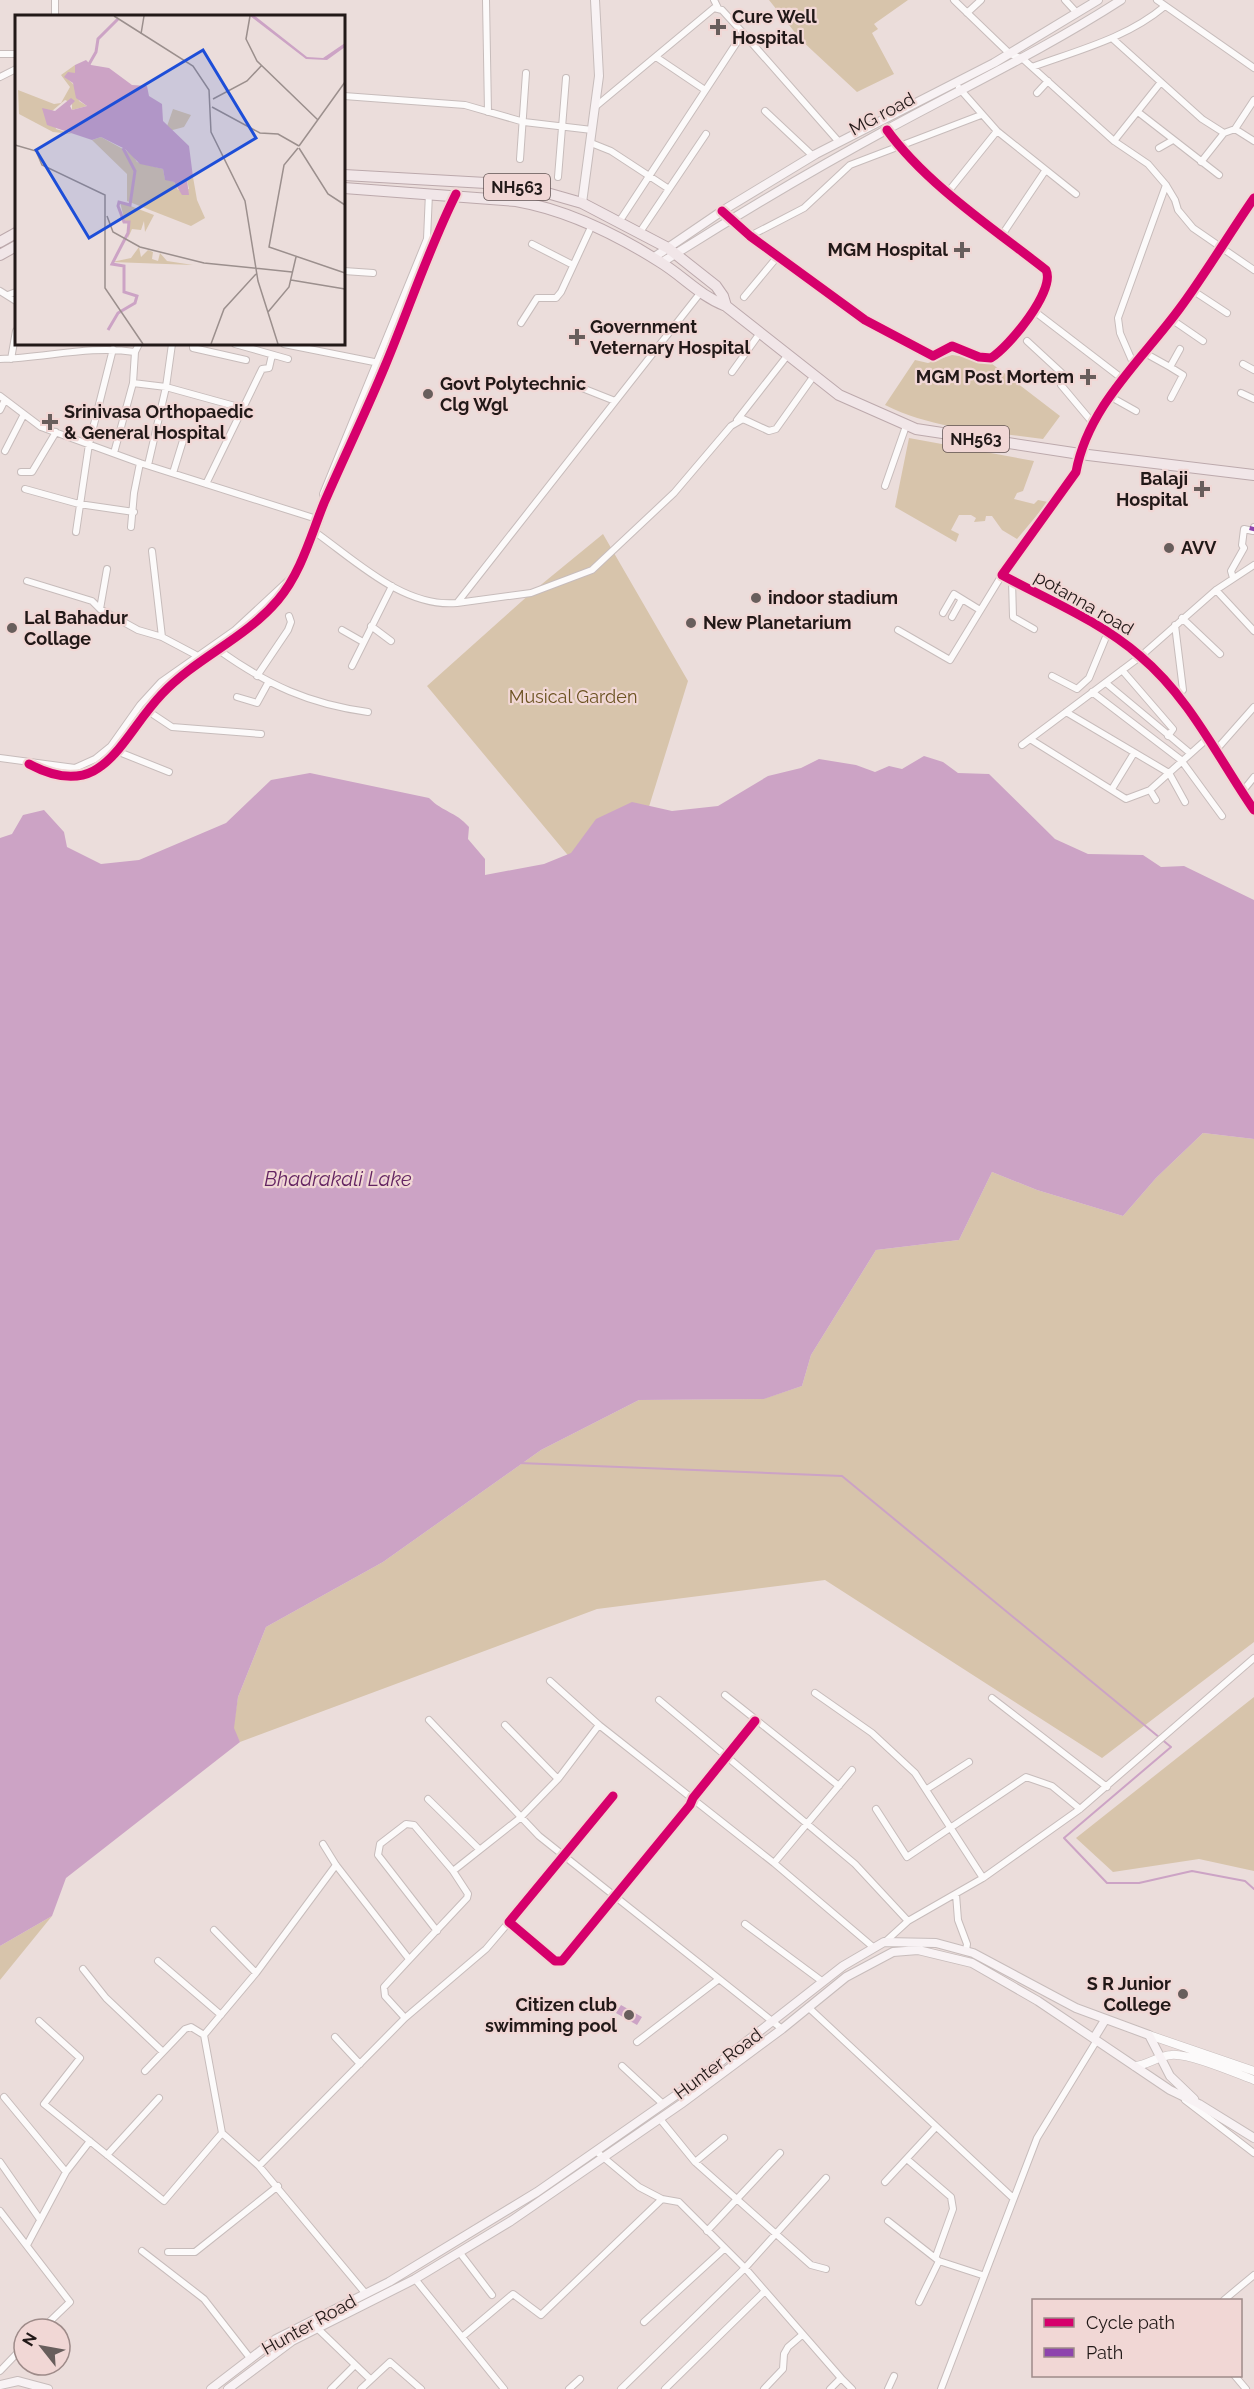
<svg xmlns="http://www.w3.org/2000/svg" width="1254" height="2389" viewBox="0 0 1254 2389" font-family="Raleway,sans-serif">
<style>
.green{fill:#d7c4ab}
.water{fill:#cca3c5}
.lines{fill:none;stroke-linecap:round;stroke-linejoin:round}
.stream{stroke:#cca3c5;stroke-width:2}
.minor-casing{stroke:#c7bcbb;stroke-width:8}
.tertiary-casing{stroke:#c7bcbb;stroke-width:9}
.secondary-casing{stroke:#c7bcbb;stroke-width:10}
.trunk-casing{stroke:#bca9ac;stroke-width:12}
.minor{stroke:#fcfafa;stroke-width:6}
.tertiary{stroke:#fcfafa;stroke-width:8}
.secondary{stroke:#f8f2f4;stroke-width:8}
.trunk{stroke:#f1e6e8;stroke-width:10}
.quiet{stroke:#8e44ad;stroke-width:8;stroke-dasharray:15 8;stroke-linecap:butt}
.cycleway-casing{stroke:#f1d7d5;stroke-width:13}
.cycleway{stroke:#d6006c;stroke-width:9}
.poi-dot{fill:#685e5c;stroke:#f1d7d5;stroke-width:2}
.labels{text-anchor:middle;stroke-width:4.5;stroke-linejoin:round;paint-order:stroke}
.shield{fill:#f1d7d5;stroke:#605251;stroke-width:1.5}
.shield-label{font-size:16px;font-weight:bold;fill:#221918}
.poi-label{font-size:18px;font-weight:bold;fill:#221918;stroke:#f1d7d5;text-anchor:start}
.street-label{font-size:18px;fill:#221918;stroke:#f1d7d5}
.park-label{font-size:18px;fill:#6b5221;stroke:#f1d7d5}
.water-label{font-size:20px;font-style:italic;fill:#642462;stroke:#f1d7d5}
.inset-river{fill:none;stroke:#cca3c5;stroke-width:3}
.inset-road{fill:none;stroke:#9b8f8d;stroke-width:1.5}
.view{fill:#1d4ed8;fill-opacity:0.15;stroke:#1d4ed8;stroke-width:3}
.inset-edge{fill:none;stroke:#221918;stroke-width:3}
</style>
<rect width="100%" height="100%" fill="#ebdddb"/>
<path class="green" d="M769,0H908L874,24L878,29L872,33L894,74L857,92L801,40Z
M952,355L987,360L1060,416L1043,439C989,431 935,430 885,405L915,360L928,363Z
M909,438L1034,461L1023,491L1017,493L1014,499L1034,504L1038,500L1048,502L1017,539L1002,530L992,516H986L985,521L974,522L976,518L971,515H959L951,530L959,534L956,542L895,507Z
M603,534L688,681L616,913L427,686L531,593Z
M1203,1133L1254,1139V1642L1102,1758L825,1580L597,1609L240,1742L233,1729L238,1697L266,1627L383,1562L541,1450L639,1400L763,1399L802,1386L811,1355L876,1250L959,1240L992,1172L1037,1190L1123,1216L1156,1178Z
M1254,1697V1871L1199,1859L1113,1872L1076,1838Z
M52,1916L0,1980V1946Z"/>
<path class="water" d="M924,756L943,762L958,773L989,774L1055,839L1088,854L1143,855L1161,867L1184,866L1254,900V1139L1203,1133L1156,1178L1123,1216L1037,1190L992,1172L959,1240L876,1250L811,1355L802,1386L764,1399L639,1400L541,1450L383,1562L266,1627L238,1697L234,1728L240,1742L66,1878L52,1916L0,1946V838L12,834L23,815L44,810L64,832L67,847L101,864L139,860L226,823L271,780L310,773L429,798C444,813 455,811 469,827L468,839L485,859V875L544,864L571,853L596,819L632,802L672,811L718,806L768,776L801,768L819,759L856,765L875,772L889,766L902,769Z
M621,2005L642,2017L637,2025L616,2013Z"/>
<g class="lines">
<path class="stream" d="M519,1463L842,1476L1171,1747L1064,1838L1107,1883H1139L1192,1871L1245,1881L1254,1889"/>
<g class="minor-casing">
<path id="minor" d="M486,0L488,112
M714,0L718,8
M954,0L1010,54L1023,59L1114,141L1148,164L1166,185L1175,200L1178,210L1193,228L1254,270
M1065,0L1077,13
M1157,0L1254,68
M967,13L981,0
M55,16V0
M743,33L839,142
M1113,39L1202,119L1224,133L1235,129L1254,100
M0,54H16
M656,57L705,90
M1032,67C1079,50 1127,38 1165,6
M0,77L16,69
M959,88L997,131L1076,194
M1037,93L1048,81
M344,96L465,105L524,122L592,130
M595,107L714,8L722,10L743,33L619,222
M765,111L813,156
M1138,112L1219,175
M1235,129L1254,141
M1114,141L1161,82
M591,143L611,151L669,189
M1159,148L1173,140
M520,159L526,73
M1201,162L1224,133
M558,177L566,78
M948,192L997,131
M1254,198C1229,234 1206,273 1180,308C1142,360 1088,406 1076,472L1002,575C1048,600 1100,621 1140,656C1190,698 1218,758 1254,810
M722,211L750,236L865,320L933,356L952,346L979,357L991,358C1009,347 1056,290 1046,270C994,229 926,184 887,130
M640,232L706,134
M1002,235L1045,171
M750,236L804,208L850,165L981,115
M532,244L573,265
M344,271L373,273
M1192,290L1227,313
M0,291L16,301
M8,295L16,292
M744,297L778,256
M1034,311L1124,380
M1171,319L1203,341
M521,323L537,298H556L561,292L592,225
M1027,341L1066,377L1061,385L1092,422
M193,344V348L246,360
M235,344L288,359
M284,344L379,363
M1143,352L1170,367L1180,349
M0,359C45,358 90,345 135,352
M11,359L16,331
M1133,363L1120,333L1118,318L1166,185
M1243,364L1254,370
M1170,367L1183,375L1171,398
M732,372L760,333
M133,383L135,352L139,344
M555,384H572L615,401
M1241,393L1254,399
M0,396L41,427L140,463L320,520
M1111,397L1136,411
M0,410L5,400
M737,420L787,356
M5,451L23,416
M114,453L133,383L166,387L242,408
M148,465L166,387L172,344
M21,472H32L56,432
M173,473L185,434
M206,484L262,369L269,368L272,355
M885,486L906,426
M25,489L79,504L134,512
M325,502L323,494L427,239L429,193
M131,527L134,493L140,463
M76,532L89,444L113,349
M315,532C356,561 404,608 457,603L701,292
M152,551L162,637
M1233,578L1231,571L1244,548L1242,545L1244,529L1253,531L1254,527
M1012,580L1013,617L1034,629
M27,581L92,601L100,609L138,630L162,637L196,655
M1216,590L1254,631
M457,603L531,593L592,570L674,493L731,426L743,419L769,431L776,429L813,377
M100,609L107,569
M943,613L954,594L980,610
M952,617L962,599
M1182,618L1220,654
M1175,625L1183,690L1178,695
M371,626L391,641
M342,630L363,642
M898,630L950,660L1002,575
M220,651C268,685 309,704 368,712
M352,666L392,586
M1122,670L1173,729L1168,736
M257,676L288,630L291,622L289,616
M1052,676L1077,689L1089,678L1108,632
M1106,683L1190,753
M1092,692L1181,760L1222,816
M237,697L257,703L268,683
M148,711L172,727L261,734
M1066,712L1169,773L1185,802
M1030,739L1126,799L1150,790L1208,738
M1022,745L1141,656L1216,590L1254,565
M1216,750L1254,707
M119,752L169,772
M0,758L75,768L95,759L111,746L140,705L161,682L235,630L290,579
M29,764C104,804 120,739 162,694C196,658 246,639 278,599C296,578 311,546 320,519C322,513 322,507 325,501C347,457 367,411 386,364C409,308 428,251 455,196
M1112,789L1134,753
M1150,790L1156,800
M1242,792L1254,777
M550,1681L599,1725L774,1863L873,1947
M815,1693L872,1733L915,1773L983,1878
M725,1695L839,1786
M992,1698L1107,1787
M659,1700L855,1864L908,1921
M429,1720L539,1836L782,2029
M558,1779L599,1725
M927,1789L969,1762
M613,1796L509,1922L555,1961H562L690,1805L693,1798L755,1721
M428,1799L479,1849
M876,1809L907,1857L1026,1777L1052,1786L1080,1809
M323,1844L336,1865L409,1959
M774,1863L852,1770
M453,1871L520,1818L558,1779L505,1725
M956,1894L958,1920L967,1944L966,1950
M745,1924L823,1982
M214,1930L256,1973
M885,1942L908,1921L983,1878L1080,1809L1254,1658
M158,1961L221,2015
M83,1969L106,1998L163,2052
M808,2007L1013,2198
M405,2018L385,1996L384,1987C411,1957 439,1928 467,1898L468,1894L453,1871L414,1825L406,1824L380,1844L378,1855L437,1931
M39,2021L80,2058L44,2104L164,2201L222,2133
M204,2035L256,1973L336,1865
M335,2037L360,2064
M637,2042L719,1979
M622,2066L663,2104
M145,2071L185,2029L191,2027L204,2035L222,2133L259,2166L366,2294
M4,2097L66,2172
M1185,2100L1254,2153
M660,2119L695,2162L811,2265L826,2269
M597,2152L639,2187L662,2199L679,2202L745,2268L841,2378L830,2389
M107,2155L159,2098
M908,2160L951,2197L953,2209L936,2256
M0,2162L39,2218
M695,2162L724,2138
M259,2166L405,2018L486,1949L509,1922
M885,2182L935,2128
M0,2211L70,2302L42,2329
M888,2221L939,2261L982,2275
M707,2231L780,2153
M27,2245L66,2172L90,2141
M142,2251L204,2299L250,2358
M168,2252H195L278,2186
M460,2253L492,2295
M415,2279L504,2389
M1224,2300L1254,2275
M919,2302L939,2261
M644,2322L725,2248
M315,2326L370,2379
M462,2337L513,2294L541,2315L662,2199
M0,2371L24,2346
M1235,2376L1246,2389
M841,2378L852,2389
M331,2389L355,2365
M361,2389L390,2362L421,2389
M569,2389L580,2379
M621,2389L745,2268L826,2178
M665,2389L764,2292
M764,2389L783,2369L784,2354L788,2347L802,2335
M888,2389L894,2376
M941,2389L1037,2138L1097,2040"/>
</g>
<g class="tertiary-casing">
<path id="tertiary" d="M1149,2035L1254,2071
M1135,2066C1148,2065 1158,2056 1171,2055C1189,2053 1235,2073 1254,2080"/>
</g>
<g class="secondary-casing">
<path id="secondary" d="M582,203L599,76L595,0
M653,258L722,211L816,154L994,63L1098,0
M661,263C735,216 809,172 886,130C965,87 1045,49 1121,0
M1094,2038L1105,2020
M0,2385L18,2381L48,2389
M211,2389L276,2339L389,2282L537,2192L692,2084L843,1966L884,1942L936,1943L973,1953L1076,2008L1149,2035L1170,2076L1194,2099
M228,2389L292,2341L415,2279L511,2221L681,2104L782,2029L846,1977L893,1952L918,1950L972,1963L1038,2001L1170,2090L1199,2104L1254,2138"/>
</g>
<g class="trunk-casing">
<path id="trunk" d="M344,175L486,183L540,191L582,203L668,248L716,286L723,296L726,306
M344,188L516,201C567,210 616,234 660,262C683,276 700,296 726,306L839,395L916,429L1080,454L1254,475
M0,242L16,233
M0,255L16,246"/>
</g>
<use href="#minor" class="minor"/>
<use href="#tertiary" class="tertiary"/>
<use href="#secondary" class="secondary"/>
<use href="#trunk" class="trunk"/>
<path class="quiet" d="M1253,531L1254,527"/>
<g class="cycleway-casing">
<path id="cycleway" d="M1254,198C1229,234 1206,273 1180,308C1142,360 1088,406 1076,472L1002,575C1048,600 1100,621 1140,656C1190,698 1218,758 1254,810
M722,211L750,236L865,320L933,356L952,346L979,357L991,358C1009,347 1056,290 1046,270C994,229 926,184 887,130
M29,764C104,804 119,739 162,694C196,658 245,639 278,600C301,573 311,535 324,503C344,457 366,412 385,366C409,309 428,250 456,194
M613,1796L509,1922L555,1961H562L690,1805L693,1798L755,1721"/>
</g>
<use href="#cycleway" class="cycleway"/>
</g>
<g class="poi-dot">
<path d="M715 18h6v6h6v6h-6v6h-6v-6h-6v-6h6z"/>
<path d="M959 241h6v6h6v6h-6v6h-6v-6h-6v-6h6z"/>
<path d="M574 328h6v6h6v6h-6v6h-6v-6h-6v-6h6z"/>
<path d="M1085 368h6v6h6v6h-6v6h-6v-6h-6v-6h6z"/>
<circle cx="428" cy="394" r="6"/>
<path d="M47 413h6v6h6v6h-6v6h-6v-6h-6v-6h6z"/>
<path d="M1199 480h6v6h6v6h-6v6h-6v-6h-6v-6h6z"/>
<circle cx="1169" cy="548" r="6"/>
<circle cx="756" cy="598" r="6"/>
<circle cx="691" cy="623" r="6"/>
<circle cx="12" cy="628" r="6"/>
<circle cx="1183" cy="1994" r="6"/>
<circle cx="629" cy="2015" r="6"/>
</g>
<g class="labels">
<g class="shield">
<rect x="484" y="174" width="66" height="26" rx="4.5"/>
<rect x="943" y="426" width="66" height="26" rx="4.5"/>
</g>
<g class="shield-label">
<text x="517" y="193">NH563</text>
<text x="976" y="445">NH563</text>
</g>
<g class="poi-label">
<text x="732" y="23">Cure Well<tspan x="732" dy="21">Hospital</tspan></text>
<text x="948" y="256" text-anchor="end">MGM Hospital</text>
<text x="590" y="333">Government<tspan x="590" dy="21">Veternary Hospital</tspan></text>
<text x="1074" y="383" text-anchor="end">MGM Post Mortem</text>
<text x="440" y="390">Govt Polytechnic<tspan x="440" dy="21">Clg Wgl</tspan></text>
<text x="64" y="418">Srinivasa Orthopaedic<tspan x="64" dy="21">&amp; General Hospital</tspan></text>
<text x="1188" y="485" text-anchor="end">Balaji<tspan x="1188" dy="21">Hospital</tspan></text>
<text x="1181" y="554">AVV</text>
<text x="768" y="604">indoor stadium</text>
<text x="24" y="624">Lal Bahadur<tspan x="24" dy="21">Collage</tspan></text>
<text x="703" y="629">New Planetarium</text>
<text x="1171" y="1990" text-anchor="end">S R Junior<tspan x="1171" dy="21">College</tspan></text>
<text x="617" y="2011" text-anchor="end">Citizen club<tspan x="617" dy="21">swimming pool</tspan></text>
</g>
<g class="street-label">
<text transform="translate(882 114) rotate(-28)" y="6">MG road</text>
<text transform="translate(1084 603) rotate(30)" y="6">potanna road</text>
<text transform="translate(718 2064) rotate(-37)" y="6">Hunter Road</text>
<text transform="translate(309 2325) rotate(-29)" y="6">Hunter Road</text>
</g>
<g class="park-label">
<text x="573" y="703">Musical Garden</text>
</g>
<g class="water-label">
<text x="338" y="1186">Bhadrakali Lake</text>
</g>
</g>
<g transform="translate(15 15)">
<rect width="330" height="330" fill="#ebdddb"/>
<path d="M60,50L61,57L53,64L61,72L64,86L72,91L57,95V88L50,85L37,96L41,114L57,119L38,117L4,99L3,75L39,89L46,88L55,72L46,60ZM158,94L176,100L169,112L150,117ZM86,122L117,139L122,147L148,154L150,164L159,167L163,175L174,174L172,165L178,162L182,185L190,203L176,211L112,186V159L77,125ZM105,187L139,200L130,217L129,206L126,215L117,214L113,223L114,207H110ZM124,232L126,242L133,235L138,237L137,244L143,246L145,238L152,246L178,250L97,247L116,243Z" fill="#d7c4ab"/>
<path d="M235,1H240L292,42L308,43L330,28V32L312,45L291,44ZM71,45L76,50L94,53L117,70L132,71L134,81L147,89L148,106L174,131L178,162L172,165L174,180H167L159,167L150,165L148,154L125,149L110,134L86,122L77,125L32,110L27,93L40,96L56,83L60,86L55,91L57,95L72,91L61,83L58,68L49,62L53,57L60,58V50Z" fill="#cca3c5"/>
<path class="inset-river" d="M73,51L81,37L83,24L103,4M93,315L103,298L120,288L122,281L109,277V251L97,249L113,218L114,207H109L103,191L104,187L115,190L120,156L108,133"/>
<path class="inset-road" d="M99,1L178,51L194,75L196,117L230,186L243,266L263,329M235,1L231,24L242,46L303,105M126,19L129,1M198,84L232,66L247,50M197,92L245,118L263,119L284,131M0,130L21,136L27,150L90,180V273L128,329M284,131L330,67M283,133L269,150L254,232L330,258M284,133L313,179L330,190M92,201L98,217L125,232L189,248L277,257M276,265L330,274M253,297L274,272L281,242M196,329L209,294L241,259"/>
<path class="view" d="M188,35L241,123L74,223L21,135Z"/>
<rect width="330" height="330" class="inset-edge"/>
</g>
<rect x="1032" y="2299" width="210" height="78" fill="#f1d7d5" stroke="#9e8b89" stroke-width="1.5"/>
<rect x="1044" y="2318" width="30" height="9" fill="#d6006c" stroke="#9e8b89" stroke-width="1.5"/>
<text x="1086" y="2329" font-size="18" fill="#221918">Cycle path</text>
<rect x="1044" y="2348" width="30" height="9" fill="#8e44ad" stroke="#9e8b89" stroke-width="1.5"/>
<text x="1086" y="2359" font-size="18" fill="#221918">Path</text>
<g transform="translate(42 2347) rotate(301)"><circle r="28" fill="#f1d7d5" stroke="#9e8b89" stroke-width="1.5"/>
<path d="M0-4.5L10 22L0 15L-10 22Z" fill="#685e5c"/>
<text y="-9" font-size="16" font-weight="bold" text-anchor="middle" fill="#221918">N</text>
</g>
</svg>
